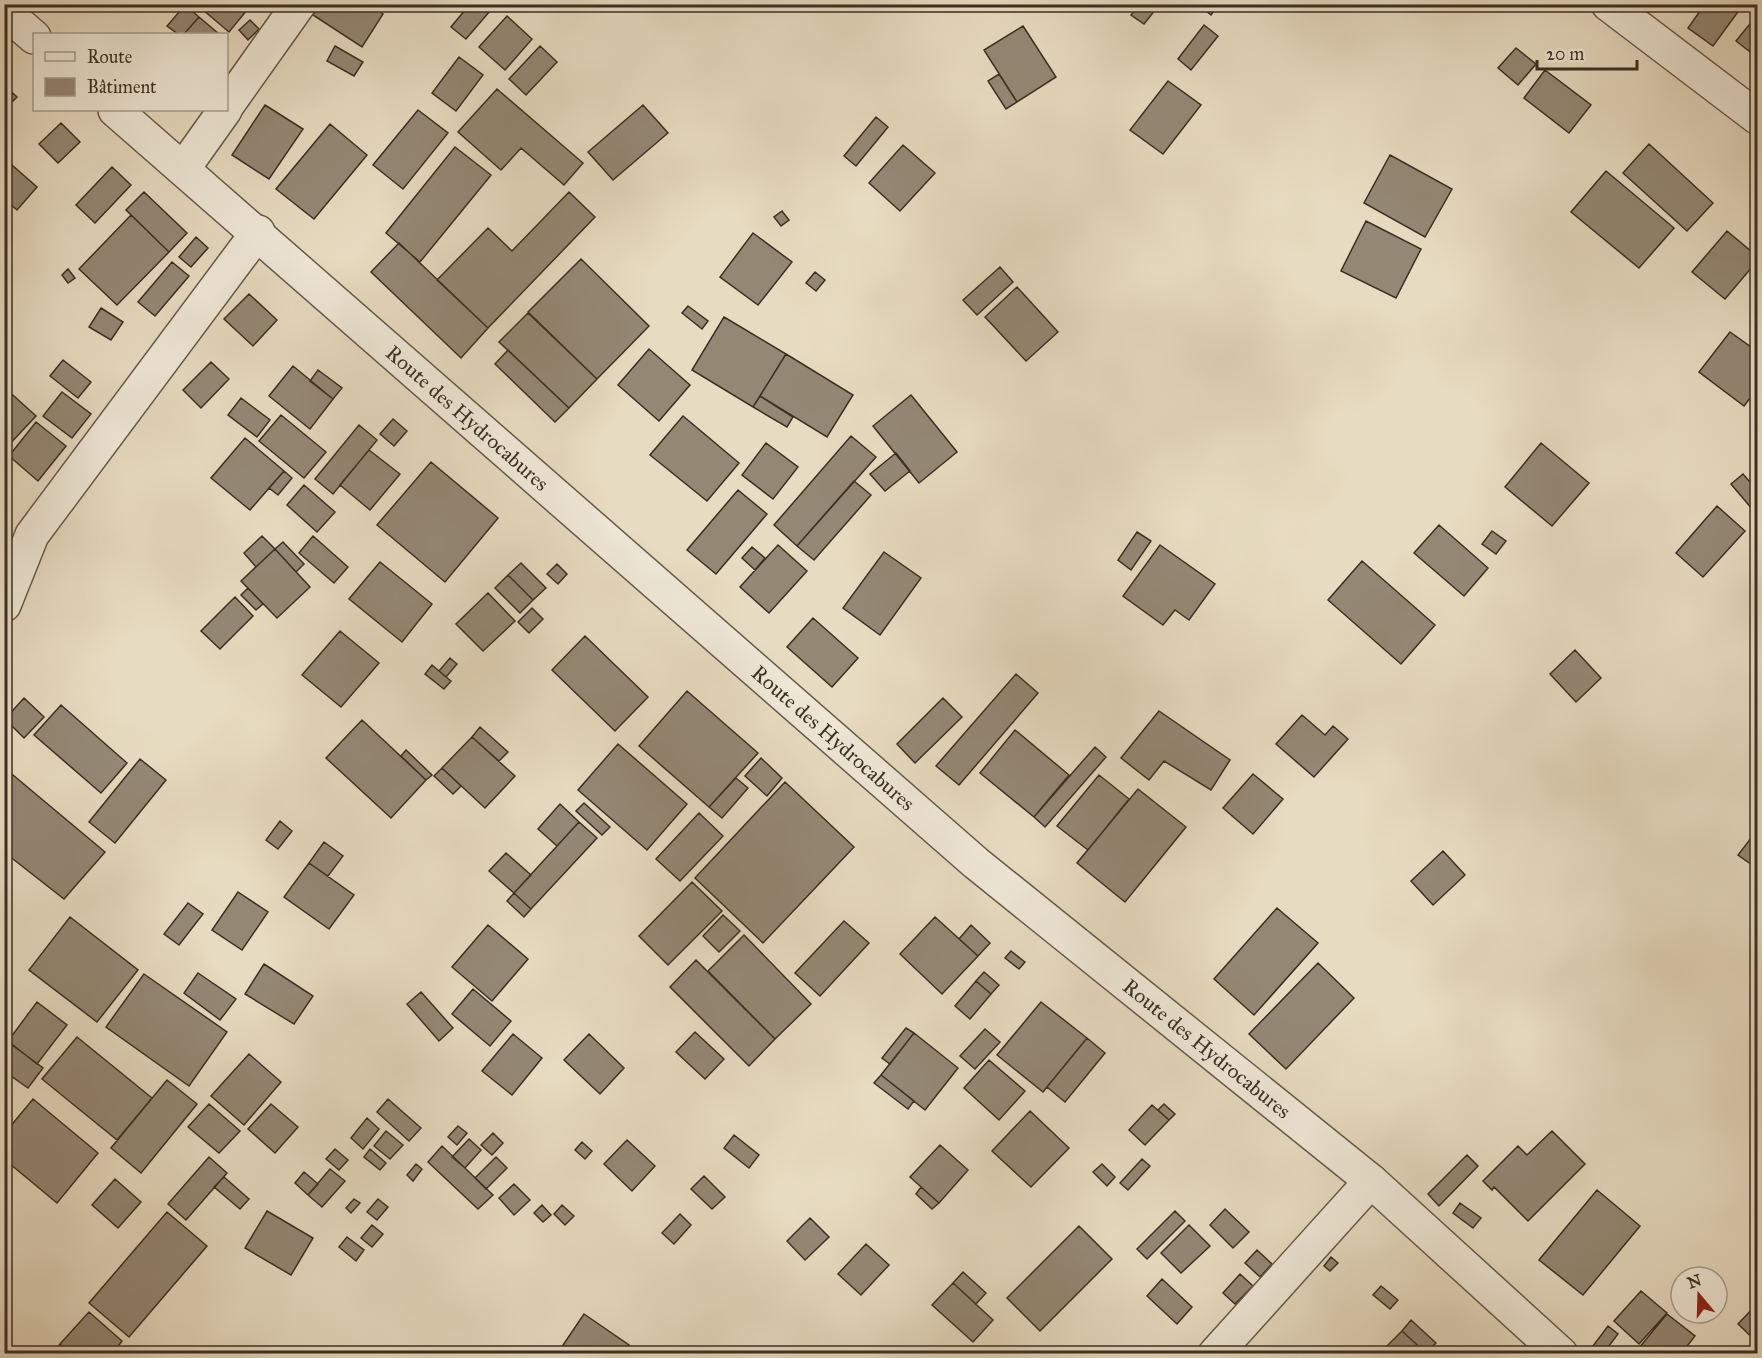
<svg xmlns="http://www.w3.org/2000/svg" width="1762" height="1358" viewBox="0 0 1762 1358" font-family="'IM FELL Great Primer',serif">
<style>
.building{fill:#948875;stroke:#3b2f23;stroke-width:1.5}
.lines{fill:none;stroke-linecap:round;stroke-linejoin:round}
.minor-casing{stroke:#665a4a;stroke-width:36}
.minor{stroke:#efe8d7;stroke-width:33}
.labels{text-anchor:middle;stroke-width:6;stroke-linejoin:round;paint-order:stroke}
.street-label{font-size:21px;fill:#3b2f23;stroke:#efe8d7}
</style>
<rect width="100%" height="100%" fill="#e7dbc1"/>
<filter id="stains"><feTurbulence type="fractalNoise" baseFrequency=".00333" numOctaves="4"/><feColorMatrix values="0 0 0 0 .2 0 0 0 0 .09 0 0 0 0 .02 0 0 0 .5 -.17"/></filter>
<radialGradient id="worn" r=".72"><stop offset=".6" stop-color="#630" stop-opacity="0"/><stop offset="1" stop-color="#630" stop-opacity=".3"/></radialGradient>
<path class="building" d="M196,4H252L229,32Z
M320,4H369L383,14L362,47L313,15Z
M470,4H496L466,39L451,27Z
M1140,4H1160L1144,24L1131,15Z
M1198,4H1219L1211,15Z
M1705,4H1735L1740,9L1713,46L1688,28Z
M185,5L199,17L184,34H178L167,26Z
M1758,14V58L1736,41Z
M507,16L532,39L505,70L479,47Z
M199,17L219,34H184Z
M250,20L259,29L248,40L239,30Z
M1204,25L1218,36L1191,70L1178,59Z
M1023,26L1056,77L1017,102L984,50Z
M335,46L363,62L354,76L327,61Z
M540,46L557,62L526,95L509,79Z
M1516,48L1536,64L1518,85L1498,68Z
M459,57L483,75L456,111L432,93Z
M1545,70L1591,105L1569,133L1524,98Z
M999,74L1017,102L1006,109L988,81Z
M1168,81L1201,105L1163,154L1130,130Z
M4,85L17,97L4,110Z
M497,89L583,163L564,185L521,148L501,170L458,132Z
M265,105L303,129L269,179L232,155Z
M643,105L668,133L613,180L588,152Z
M418,110L448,133L403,189L373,165Z
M876,117L888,127L856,166L844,156Z
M61,123L80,142L58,163L39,144Z
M330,124L367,155L314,219L276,189Z
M1649,144L1713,203L1687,231L1623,173Z
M903,145L935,173L900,211L869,183Z
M455,147L491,175L420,262L386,233Z
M1390,155L1452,189L1425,237L1364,203Z
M4,158L37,187L17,210L4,199Z
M112,167L131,185L95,223L76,205Z
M1606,171L1674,228L1639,268L1571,212Z
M144,192L187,233L169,252L126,210Z
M569,192L595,217L488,328L437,280L488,228L512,251Z
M782,211L789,220L781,226L774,217Z
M131,215L169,252L117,305L79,269Z
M1366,221L1421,249L1396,298L1341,271Z
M1727,231L1758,257V260L1725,299L1692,272Z
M753,233L792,262L758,305L720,277Z
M196,237L208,248L191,267L179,257Z
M399,243L488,328L461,358L371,272Z
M581,259L649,326L597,379L528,312Z
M172,262L189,276L155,316L138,302Z
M1000,267L1013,282L977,315L963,300Z
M68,269L75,278L68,283L62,275Z
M815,272L825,280L816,291L806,283Z
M1017,287L1058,332L1026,361L985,317Z
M249,294L277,320L253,346L224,319Z
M688,306L708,321L702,329L682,313Z
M101,308L123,322L111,340L89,327Z
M528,313L597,379L569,408L499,342Z
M724,317L786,354L753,407L692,370Z
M1730,332L1758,352V388L1744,406L1699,372Z
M649,349L690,385L659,421L618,385Z
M508,350L569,408L555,422L495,364Z
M786,354L853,395L827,437L760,396Z
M63,360L91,382L78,398L50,376Z
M211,362L229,379L201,408L183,390Z
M293,366L333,399L310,429L269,396Z
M318,370L342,388L333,399L310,381Z
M4,387L36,416L4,450Z
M62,392L91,414L72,438L43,416Z
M911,395L957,452L919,483L873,426Z
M760,396L793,417L787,427L753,407Z
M241,398L270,420L257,437L228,415Z
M281,415L326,452L304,478L259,441Z
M683,416L739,463L707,501L650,455Z
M393,419L407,431L394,446L380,434Z
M36,422L66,446L38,481L9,456Z
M359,425L377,440L333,494L315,479Z
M851,436L876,457L797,546L774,525Z
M245,438L284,471L250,510L211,478Z
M766,443L798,467L773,499L742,475Z
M1541,443L1589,483L1552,526L1505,487Z
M369,450L400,474L370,510L340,485Z
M896,453L910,471L885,491L870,474Z
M431,462L498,518L445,582L377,525Z
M284,471L292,478L278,495L269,488Z
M1743,474L1758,491V516L1731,484Z
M854,481L871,495L814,560L797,546Z
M304,485L335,512L317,532L287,505Z
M738,490L767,514L716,574L687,550Z
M1717,506L1745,531L1703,577L1676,553Z
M1439,525L1488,568L1464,596L1414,553Z
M1492,531L1506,541L1496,554L1482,544Z
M1137,532L1151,541L1131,570L1118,560Z
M262,536L275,549L256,567L244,553Z
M313,536L348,567L334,583L299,553Z
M283,542L304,564L296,572L275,549Z
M778,545L807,571L769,613L740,587Z
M1160,545L1215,584L1189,620L1175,610L1163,625L1123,596Z
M752,547L765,558L755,570L742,558Z
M275,549L310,587L277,618L241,581Z
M884,552L921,578L880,635L843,608Z
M1362,561L1435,625L1401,664L1328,600Z
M380,562L432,604L402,642L349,599Z
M521,563L546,588L533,600L508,575Z
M557,564L567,574L558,584L547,574Z
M508,575L533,600L520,613L495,588Z
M248,588L263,604L256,610L241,595Z
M488,593L515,621L483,651L456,624Z
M235,597L253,616L220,649L201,631Z
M532,608L543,619L529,633L518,622Z
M813,618L858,658L832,687L787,647Z
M340,631L379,663L341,707L302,675Z
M585,636L648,697L615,731L552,670Z
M1575,650L1601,678L1576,702L1550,674Z
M450,658L457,664L446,677L439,671Z
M432,665L451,681L444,689L425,674Z
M1016,674L1038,693L959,785L936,766Z
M687,691L758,753L709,807L639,746Z
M24,698L44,717L24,738L5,719Z
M943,698L962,717L915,763L897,744Z
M61,705L127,763L101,793L34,735Z
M1159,711L1230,760L1211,790L1164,761L1149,780L1121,758Z
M1302,715L1325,735L1333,726L1348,739L1314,777L1276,744Z
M362,720L426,780L391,818L326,758Z
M480,727L508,752L499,761L472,737Z
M1015,730L1069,775L1034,817L980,773Z
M472,737L515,776L485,808L442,768Z
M618,744L687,804L647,850L578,790Z
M1095,747L1106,757L1045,827L1034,817Z
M406,750L432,775L426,780L401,756Z
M761,758L782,778L767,796L745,776Z
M140,759L166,780L115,843L89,822Z
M442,768L461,786L453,794L434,776Z
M7,770L105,852L64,899L4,852Z
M1253,774L1283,799L1253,834L1223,808Z
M1099,775L1129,799L1088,850L1057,826Z
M736,778L748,788L722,818L709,807Z
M785,782L854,847L763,943L695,878Z
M1138,789L1186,827L1125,902L1077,863Z
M584,803L610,827L602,835L576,811Z
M560,804L579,822L557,846L538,829Z
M699,813L723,836L680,881L656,859Z
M280,821L292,831L278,849L266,840Z
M579,822L597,838L531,909L514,893Z
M1758,829V869L1738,855Z
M324,842L343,856L328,876L309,863Z
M1443,851L1465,875L1433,905L1411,881Z
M506,853L531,875L514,893L489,871Z
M309,863L354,895L329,929L284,897Z
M692,882L722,911L668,965L639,936Z
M238,892L268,912L242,950L212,930Z
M514,893L531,909L524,917L507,901Z
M188,903L203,914L179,945L164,934Z
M1277,908L1318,943L1254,1015L1214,979Z
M723,915L740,931L719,952L703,936Z
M70,917L138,970L97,1022L29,970Z
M935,917L978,956L942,994L900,954Z
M844,921L869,943L820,996L795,973Z
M488,925L528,959L492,1001L452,967Z
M971,925L990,943L978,956L959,939Z
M744,935L811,1004L775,1039L708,971Z
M1011,951L1025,962L1019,969L1005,958Z
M696,960L775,1039L749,1066L670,987Z
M1318,963L1354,998L1286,1069L1249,1034Z
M264,964L313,996L294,1024L245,994Z
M984,972L999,985L991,994L976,981Z
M198,973L236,999L220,1020L184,993Z
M144,974L227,1032L189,1086L106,1027Z
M976,981L991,994L970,1019L955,1006Z
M473,989L511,1021L490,1046L452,1014Z
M421,992L453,1028L439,1041L407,1004Z
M37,1002L67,1025L37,1064L8,1041Z
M1041,1002L1087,1038L1043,1092L997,1055Z
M906,1028L914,1033L890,1064L882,1058Z
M985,1029L1000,1042L975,1069L960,1056Z
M695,1032L724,1059L705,1079L676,1052Z
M914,1033L958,1068L925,1110L881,1075Z
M513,1034L542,1058L512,1095L482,1071Z
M589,1034L624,1068L600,1094L564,1060Z
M77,1037L152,1098L117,1140L42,1079Z
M1087,1038L1105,1053L1065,1102L1047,1087Z
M4,1039L43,1068L28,1088L4,1071Z
M249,1054L281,1082L244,1125L211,1096Z
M989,1060L1025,1091L999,1120L964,1088Z
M881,1075L914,1101L908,1109L874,1083Z
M167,1080L197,1104L141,1173L111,1148Z
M33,1099L98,1153L57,1203L4,1159V1134Z
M388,1099L421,1128L409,1141L377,1112Z
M209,1104L240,1131L219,1153L188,1127Z
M271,1104L298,1127L275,1153L248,1129Z
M1164,1104L1175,1114L1169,1120L1158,1110Z
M1152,1105L1169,1120L1145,1145L1129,1130Z
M1030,1111L1069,1148L1031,1187L992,1151Z
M367,1118L379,1129L363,1149L351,1138Z
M458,1126L467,1133L457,1145L448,1137Z
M386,1131L403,1145L390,1159L374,1146Z
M1552,1131L1585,1164L1528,1221L1494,1187L1492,1190L1483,1181L1518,1146L1527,1155Z
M493,1133L503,1143L492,1155L481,1145Z
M734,1135L759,1155L749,1168L724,1148Z
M469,1139L481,1150L465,1168L452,1157Z
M627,1140L655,1166L632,1191L604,1164Z
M582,1142L592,1151L585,1159L575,1150Z
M940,1145L968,1170L939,1203L910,1177Z
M442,1146L493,1195L478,1209L428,1162Z
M335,1149L348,1160L339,1170L326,1159Z
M370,1149L386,1163L380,1170L364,1157Z
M1467,1155L1478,1166L1439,1206L1428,1194Z
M209,1157L227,1173L186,1220L168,1204Z
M496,1157L507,1168L486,1189L475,1178Z
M1142,1159L1150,1166L1128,1190L1120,1183Z
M416,1164L422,1169L413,1181L407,1175Z
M1102,1164L1115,1177L1107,1186L1093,1172Z
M330,1169L345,1181L322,1207L308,1195Z
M304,1172L318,1184L308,1195L295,1183Z
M704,1176L725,1197L712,1209L691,1189Z
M224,1177L249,1199L240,1209L214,1187Z
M115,1179L141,1202L118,1228L92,1205Z
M514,1184L530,1200L514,1215L499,1198Z
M921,1187L939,1203L932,1209L916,1194Z
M1597,1190L1640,1226L1583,1295L1539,1260Z
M354,1199L360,1203L351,1213L346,1208Z
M378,1199L388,1207L377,1220L367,1212Z
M1460,1203L1481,1218L1473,1228L1453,1213Z
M542,1205L551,1215L543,1222L534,1213Z
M562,1205L574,1216L565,1225L554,1214Z
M1225,1209L1249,1232L1233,1248L1210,1225Z
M267,1211L313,1238L291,1275L245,1248Z
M1175,1211L1185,1221L1147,1259L1137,1249Z
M167,1212L207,1246L129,1337L89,1303Z
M680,1214L691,1225L674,1244L662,1233Z
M810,1218L829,1237L805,1260L787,1241Z
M372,1225L383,1234L372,1247L361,1238Z
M1189,1225L1210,1246L1181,1273L1161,1253Z
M1079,1226L1112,1259L1040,1331L1007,1298Z
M347,1237L364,1250L356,1261L339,1247Z
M866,1244L889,1265L861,1295L838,1274Z
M1257,1250L1272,1264L1260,1277L1245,1263Z
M1331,1257L1338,1263L1330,1271L1324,1266Z
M963,1272L986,1293L976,1304L953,1283Z
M1240,1274L1253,1286L1235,1304L1223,1293Z
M1162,1279L1192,1307L1177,1324L1147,1296Z
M953,1283L993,1320L973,1342L932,1305Z
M1381,1286L1398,1300L1390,1309L1373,1295Z
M1641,1291L1667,1313L1639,1344L1614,1321Z
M1758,1303V1343L1738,1324Z
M89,1312L122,1341L112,1354H72L60,1344Z
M584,1314L629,1345L623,1354H557Z
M1667,1314L1695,1336L1681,1354H1634Z
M1411,1320L1436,1343L1426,1353L1402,1331Z
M1608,1326L1618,1334L1603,1354H1587Z
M1402,1331L1426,1353L1427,1354H1392L1386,1347Z
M60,1344L72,1354H51Z"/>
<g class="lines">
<g class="minor-casing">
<g id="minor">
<path d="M1608,4L1758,118"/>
<path d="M4,11L34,37"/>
<path d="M226,107L299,4"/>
<path id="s1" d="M115,110L976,863L1371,1181L1561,1354"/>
<path d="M183,169L225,110"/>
<path d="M4,605L32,535L258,232"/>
<path d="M1215,1354L1371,1181"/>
</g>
</g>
<use href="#minor" class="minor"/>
</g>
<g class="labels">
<g class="street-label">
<text dy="7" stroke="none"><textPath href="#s1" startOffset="468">Route des Hydrocabures</textPath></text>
<text dy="7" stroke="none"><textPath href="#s1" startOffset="954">Route des Hydrocabures</textPath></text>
<text dy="7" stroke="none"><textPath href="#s1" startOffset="1440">Route des Hydrocabures</textPath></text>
</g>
</g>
<rect width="1762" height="1358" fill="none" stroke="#e7dbc1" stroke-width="24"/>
<rect x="6" y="6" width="1750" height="1346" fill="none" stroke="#3b2f23" stroke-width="3"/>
<rect x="12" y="12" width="1738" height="1334" fill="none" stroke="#3b2f23" stroke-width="1.5"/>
<rect x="33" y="33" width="195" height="78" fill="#efe8d7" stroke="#a79e8f" stroke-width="1.5"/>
<rect x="45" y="52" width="30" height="9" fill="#efe8d7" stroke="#a79e8f" stroke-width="1.5"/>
<text x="87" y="63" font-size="18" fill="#3b2f23">Route</text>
<rect x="45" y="78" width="30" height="18" fill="#948875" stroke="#a79e8f" stroke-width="1.5"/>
<text x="87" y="93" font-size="18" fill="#3b2f23">Bâtiment</text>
<g transform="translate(1699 1295) rotate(341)"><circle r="28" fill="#efe8d7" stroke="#a79e8f" stroke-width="1.5"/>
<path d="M0-4.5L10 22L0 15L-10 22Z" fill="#8f2418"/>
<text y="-9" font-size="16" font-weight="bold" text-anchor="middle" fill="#3b2f23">N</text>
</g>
<path d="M1537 60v9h100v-9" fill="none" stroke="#3b2f23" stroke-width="3"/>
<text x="1546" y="60" font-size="18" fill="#3b2f23" stroke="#efe8d7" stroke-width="4.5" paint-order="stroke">20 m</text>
<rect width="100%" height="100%" filter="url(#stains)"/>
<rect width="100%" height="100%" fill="url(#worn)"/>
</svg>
